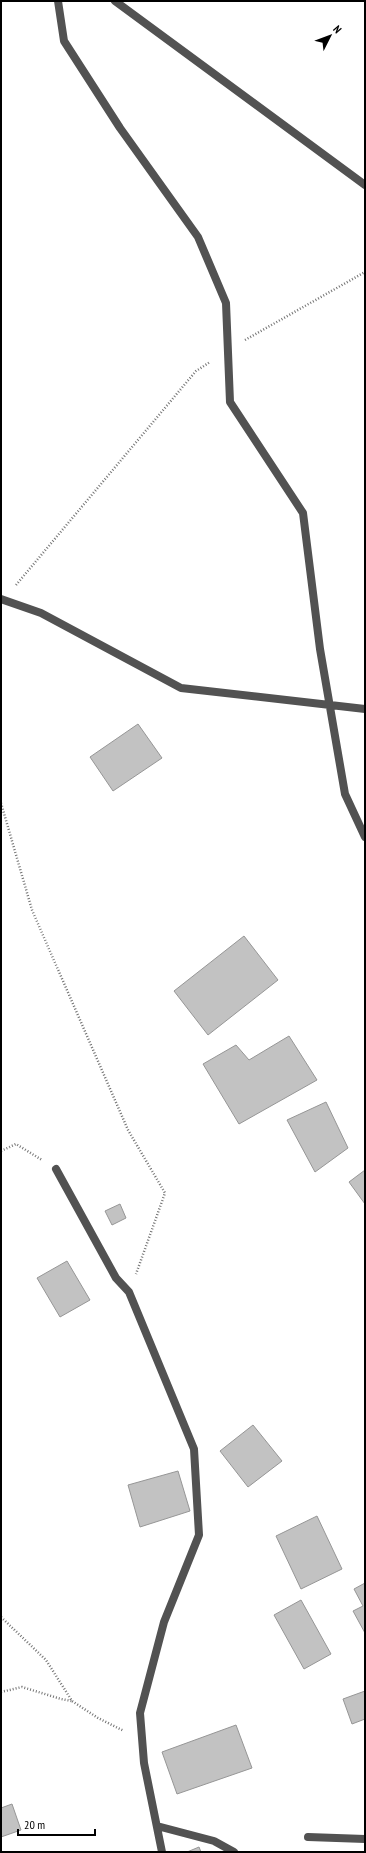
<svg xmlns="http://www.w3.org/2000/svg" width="366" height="1853" viewBox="0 0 366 1853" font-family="'PT Sans Narrow',sans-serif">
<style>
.building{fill:#c2c2c2;stroke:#969696}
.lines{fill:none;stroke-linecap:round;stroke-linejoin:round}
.path{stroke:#747474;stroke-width:2.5;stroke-dasharray:1 2;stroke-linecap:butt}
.service{stroke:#525252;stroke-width:8}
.minor{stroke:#525252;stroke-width:8}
</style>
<rect width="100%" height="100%" fill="#fff"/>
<path class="building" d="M138,724L162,758L113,791L90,757Z
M244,936L278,980L208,1035L174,991Z
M289,1036L317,1080L239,1124L203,1064L236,1045L249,1060Z
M326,1102L348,1148L315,1172L287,1120Z
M365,1170V1204L349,1182Z
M120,1204L126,1218L112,1225L105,1211Z
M67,1261L90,1300L60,1317L37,1278Z
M253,1425L282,1461L248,1487L220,1451Z
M178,1471L190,1511L140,1527L128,1485Z
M317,1516L342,1569L301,1589L276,1536Z
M365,1583V1633L353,1611L363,1606L354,1589Z
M301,1600L331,1654L304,1669L274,1615Z
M365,1691V1719L352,1724L343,1699Z
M236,1725L252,1768L177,1794L162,1752Z
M12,1804L21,1830L1,1837V1808Z
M199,1847L201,1852H187Z"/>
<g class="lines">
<path class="path" d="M245,340L365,272
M16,585L196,371L210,362
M1,803L32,910L128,1130L165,1193L136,1274
M1,1151L16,1144L42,1160
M1,1617L46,1660L72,1701L98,1718L124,1731
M1,1692L22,1687L61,1699L72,1701"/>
<path class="service" d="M58,1L64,41L120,128L198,237L226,303L230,402L303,513L320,649L345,794L365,837
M1,599L41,613L181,688L365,709"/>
<path class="minor" d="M115,1L365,185
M56,1169L116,1278L129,1292L194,1449L199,1535L164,1622L140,1713L144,1763L162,1852
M157,1826L214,1841L234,1852
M308,1837L365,1839"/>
</g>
<rect width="366" height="1853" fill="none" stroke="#000000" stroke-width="4"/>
<g transform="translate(330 36) rotate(48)" stroke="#ffffff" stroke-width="3" paint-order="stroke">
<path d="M0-3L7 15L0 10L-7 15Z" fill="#000000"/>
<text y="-6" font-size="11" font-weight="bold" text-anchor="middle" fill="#000000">N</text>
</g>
<path d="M18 1829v6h77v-6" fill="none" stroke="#000000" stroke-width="2"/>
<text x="24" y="1829" font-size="12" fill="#000000" stroke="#ffffff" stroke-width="3" paint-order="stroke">20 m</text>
</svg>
